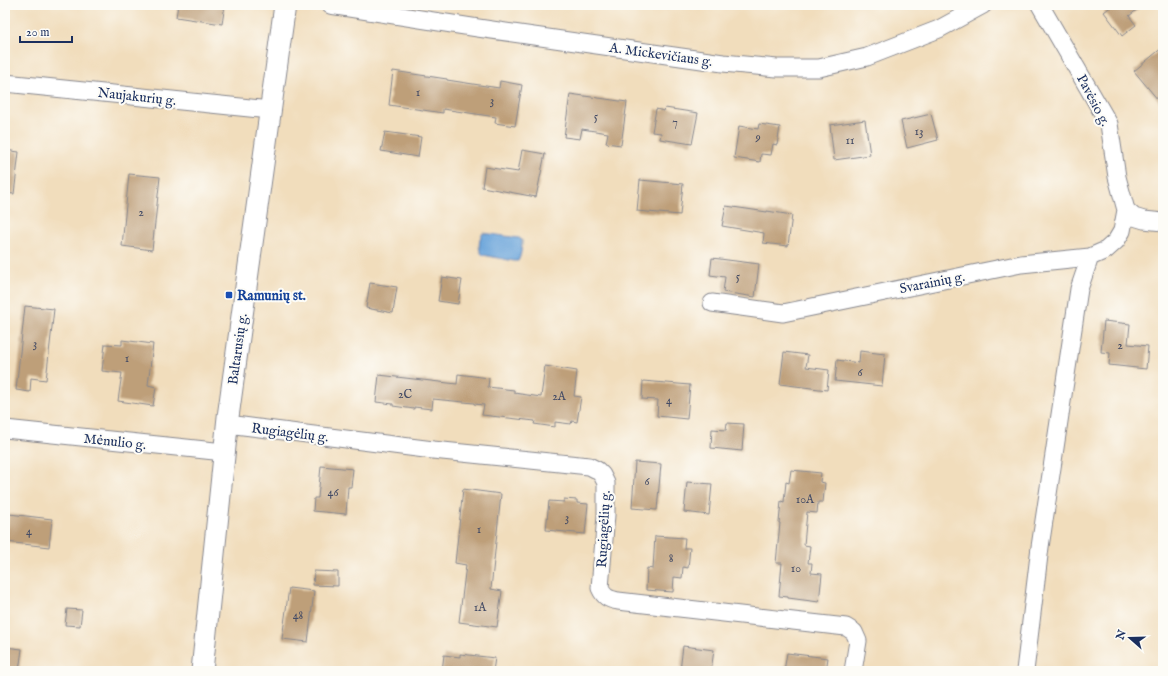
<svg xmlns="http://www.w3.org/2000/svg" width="1168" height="676" viewBox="0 0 1168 676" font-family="'IM FELL English',serif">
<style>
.water{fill:#6aa4da;stroke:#426a9c}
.building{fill:#be9f79}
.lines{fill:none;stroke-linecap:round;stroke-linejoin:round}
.minor-casing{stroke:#86868d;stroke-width:19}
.major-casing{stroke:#86868d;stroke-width:23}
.minor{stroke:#fff;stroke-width:17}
.major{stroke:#fff;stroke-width:21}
.transit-dot{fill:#1a4fb4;stroke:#fdfcf7;stroke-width:1.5}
.labels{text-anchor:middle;stroke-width:4;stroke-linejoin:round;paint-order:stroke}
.number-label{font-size:12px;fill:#444b65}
.street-label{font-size:14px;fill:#1b2f5e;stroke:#fdfcf7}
.transit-label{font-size:14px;font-weight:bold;fill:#164399;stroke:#fdfcf7;text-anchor:start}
</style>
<rect width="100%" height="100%" fill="#fdfcf7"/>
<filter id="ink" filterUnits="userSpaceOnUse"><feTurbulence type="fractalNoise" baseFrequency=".025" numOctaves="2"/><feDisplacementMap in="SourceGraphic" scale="8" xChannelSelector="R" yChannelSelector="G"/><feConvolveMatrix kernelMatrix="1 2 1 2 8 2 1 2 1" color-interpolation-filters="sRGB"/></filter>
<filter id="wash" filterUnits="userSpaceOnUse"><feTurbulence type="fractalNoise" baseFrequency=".012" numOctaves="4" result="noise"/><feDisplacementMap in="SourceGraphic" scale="16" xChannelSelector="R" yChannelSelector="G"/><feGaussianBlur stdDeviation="0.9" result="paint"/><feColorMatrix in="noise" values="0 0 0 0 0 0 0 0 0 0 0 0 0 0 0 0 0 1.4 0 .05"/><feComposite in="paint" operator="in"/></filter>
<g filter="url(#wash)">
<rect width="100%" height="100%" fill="#f1ddbc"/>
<path class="water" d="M483,233L519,238L522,240C522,247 521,256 518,261H514L483,255C477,251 479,238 483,233Z"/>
<g id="blocks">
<path class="building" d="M178,5H225L222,24L176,17Z
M1113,5H1143L1129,16L1136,25L1122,36L1104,12Z
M1163,47V106L1134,71Z
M393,71L447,79V80L499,88L500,81L522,85L515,126L495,123L496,117L443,109V113L389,105Z
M570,94L627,102L621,145L606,143L608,133L582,129L580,139L564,137Z
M665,108L698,113L692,144L660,139L661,133L652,132L656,109L664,111Z
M931,114L938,140L907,148L901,121Z
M865,120L870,155L834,160L830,125Z
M759,124L780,127L777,145L773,144L771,155L761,154L760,162L734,158L739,126L758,129Z
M385,132L421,137L418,157L381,151Z
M5,150L19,152L14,194L5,193Z
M522,150L545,154L536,197L482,187L485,167L518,172Z
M129,174L160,177L152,250L122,246Z
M640,180L683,184L680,215L637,211Z
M726,206L767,212V211L792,215L788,246L763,243L764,233L722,226Z
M712,258L759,264L755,297L723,292L725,277L710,275Z
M442,277L462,280L458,304L438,301Z
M370,283L397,287L393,313L366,308Z
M25,306L54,309L46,380L31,378L30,392L16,390Z
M1104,321L1130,324L1128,344L1148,346L1146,369L1109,365L1110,353L1101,352Z
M122,340L153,344L148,385L156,387L153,406L118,401L122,373L102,371L105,344L122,345Z
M860,351L885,354L882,386L835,381L837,360L859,363Z
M784,352L808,355L806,367L829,370L827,390L780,384Z
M545,366L577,371L574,396L581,397L577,422L572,421L571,424L555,422V427L534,424L535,421L482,415L484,405L474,404V403L433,399L432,409L414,407V409L393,406V404L376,402L379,375L457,384L458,374L489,378L488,387L514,390V393L541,397Z
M643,381L690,385L687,419L657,416L658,400L642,399Z
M727,423L744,424L742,451L711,448L712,429L726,430Z
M635,462L661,464L657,510L632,508Z
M321,466L353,469L351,487H348L346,514L313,511L314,498H318Z
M791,470L821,473L820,482L825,483L823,502H818L817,513L807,512L804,545L810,546L808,563H812L811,573L822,574L819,602L788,598V597L779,596L782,563H776L780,523H779L781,501L784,502L786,482L789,483Z
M687,482L712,484L709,515L684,512Z
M463,489L501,494L491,589L502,591L497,627L459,622L466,565L455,563Z
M564,499L577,500V503L588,504L585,534L546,530L549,501L564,502Z
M9,514L52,519L49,547L6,542Z
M655,536L685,538L684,548H690L688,568L683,567L682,578L674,577L673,592L646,590L647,568L653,569Z
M314,571L338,572V586L313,585Z
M289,588L314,591L308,642L282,639Z
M67,609L82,610L80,626L65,625Z
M683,646L714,650L711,671H680Z
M5,647L22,649L19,671H5Z
M787,653L828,658L826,671H784Z
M460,654L495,658L493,671H442L444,655L460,657Z"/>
</g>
</g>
<g filter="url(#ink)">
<use href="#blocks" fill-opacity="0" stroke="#86868d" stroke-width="1"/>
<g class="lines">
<g class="minor-casing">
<path id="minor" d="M330,5L478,28L723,63L777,68H819L867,57L939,29L983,5
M1040,5L1109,124L1117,177L1126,210L1134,217L1144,220L1163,222
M5,83L270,110
M712,303L783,313L1021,264L1090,257L1106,250L1116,241L1122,231L1126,210
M227,424L433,450L589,466L597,470L602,475L606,483V515L600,588C604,597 608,599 618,601L846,627L854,632L858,641L853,671
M5,429L224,452
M1025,671L1040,547L1079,289L1090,257"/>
</g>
<g class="major-casing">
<path id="major" d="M202,671L228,417L285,5"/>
</g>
<use href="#minor" class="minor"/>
<use href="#major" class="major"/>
</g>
</g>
<rect class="transit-dot" x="225" y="291" width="8" height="8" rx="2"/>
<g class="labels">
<g class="number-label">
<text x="418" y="96">1</text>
<text x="492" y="104">3</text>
<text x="596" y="120">5</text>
<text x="675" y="126">7</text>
<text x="919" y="135">13</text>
<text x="758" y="141">9</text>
<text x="850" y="144">11</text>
<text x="141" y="216">2</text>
<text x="738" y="280">5</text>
<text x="35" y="347">3</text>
<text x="1120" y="349">2</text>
<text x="127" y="362">1</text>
<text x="860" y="376">6</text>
<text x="405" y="398">2C</text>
<text x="559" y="400">2A</text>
<text x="669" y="404">4</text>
<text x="647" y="485">6</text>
<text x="333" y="496">46</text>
<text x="805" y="503">10A</text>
<text x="567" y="521">3</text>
<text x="479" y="533">1</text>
<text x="29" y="535">4</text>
<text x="671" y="562">8</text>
<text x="796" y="572">10</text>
<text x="480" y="611">1A</text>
<text x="298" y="619">48</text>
</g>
<g class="street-label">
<text transform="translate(661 54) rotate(8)" y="5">A. Mickevičiaus g.</text>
<text transform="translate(137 96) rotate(6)" y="5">Naujakurių g.</text>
<text transform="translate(1094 100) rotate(62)" y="5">Pavėsio g.</text>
<text transform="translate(932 282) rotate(-11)" y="5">Svarainių g.</text>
<text transform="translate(237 349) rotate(-82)" y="5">Baltarusių g.</text>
<text transform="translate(290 432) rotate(7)" y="5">Rugiagėlių g.</text>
<text transform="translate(115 441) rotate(6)" y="5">Mėnulio g.</text>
<text transform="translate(603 529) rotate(-87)" y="5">Rugiagėlių g.</text>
</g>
<g class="transit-label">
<text x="237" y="300">Ramunių st.</text>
</g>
</g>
<rect width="1168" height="676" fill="none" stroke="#fdfcf7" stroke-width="20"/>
<g transform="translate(1130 638) rotate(290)" stroke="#fdfcf7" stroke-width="3" paint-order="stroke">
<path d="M0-3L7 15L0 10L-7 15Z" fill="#1b2f5e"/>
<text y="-6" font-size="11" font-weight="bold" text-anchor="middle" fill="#1b2f5e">N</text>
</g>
<path d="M20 36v6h52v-6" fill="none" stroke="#1b2f5e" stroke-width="2"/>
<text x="26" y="36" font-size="12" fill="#1b2f5e" stroke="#fdfcf7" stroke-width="3" paint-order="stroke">20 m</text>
</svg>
